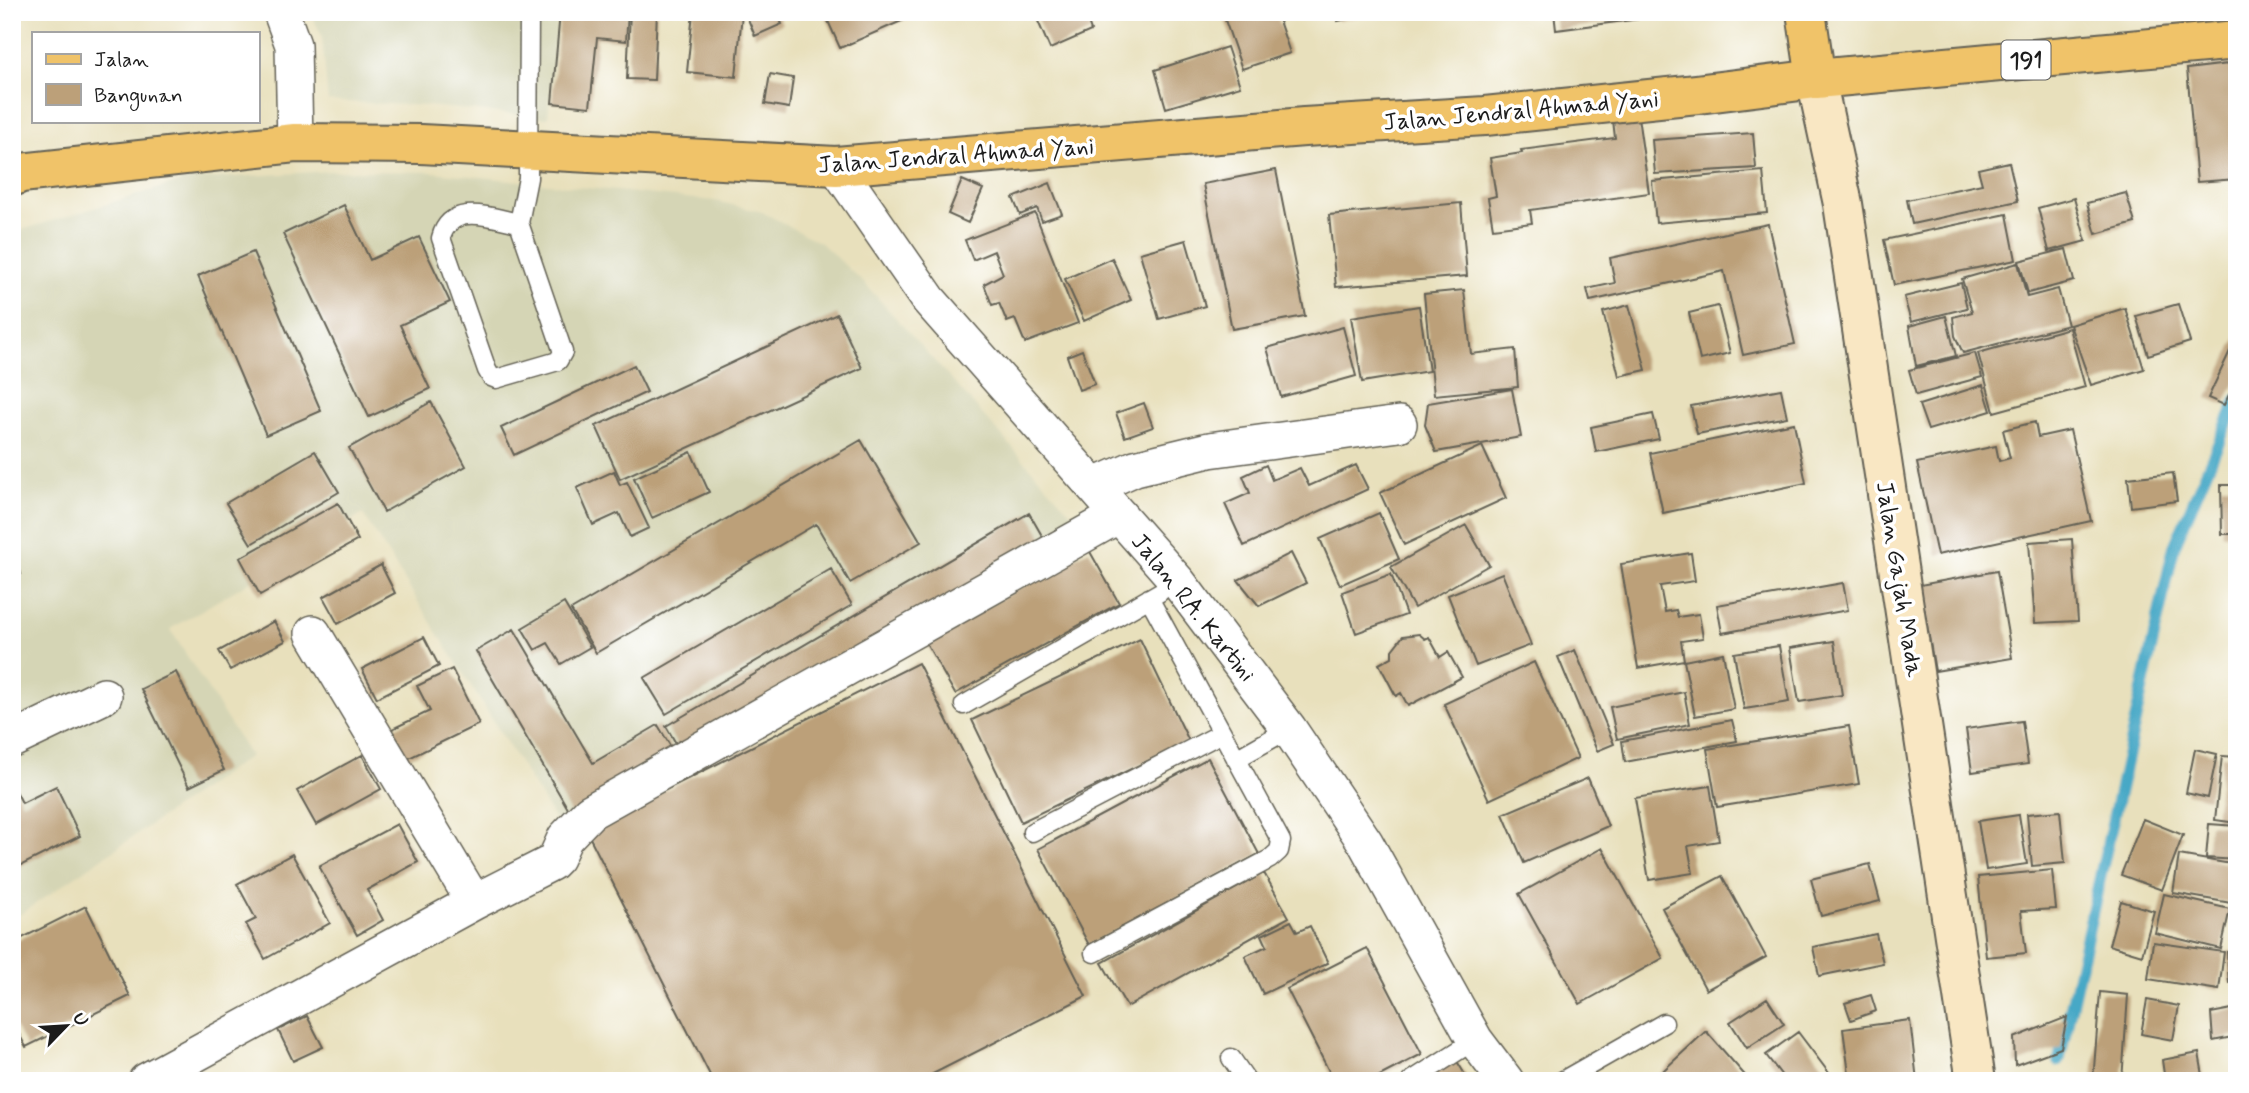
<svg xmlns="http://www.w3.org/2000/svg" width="2249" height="1093" viewBox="0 0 2249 1093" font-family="Mynerve,sans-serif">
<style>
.built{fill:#d5d5b5}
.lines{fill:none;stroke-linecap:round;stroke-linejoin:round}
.stream{stroke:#47a8c6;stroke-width:12}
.building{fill:#bca079}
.lane-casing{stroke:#636154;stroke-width:21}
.street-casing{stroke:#636154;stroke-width:38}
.secondary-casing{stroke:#636154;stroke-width:42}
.primary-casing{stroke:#636154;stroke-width:42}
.lane{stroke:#fff;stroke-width:18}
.street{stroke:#fff;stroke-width:35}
.secondary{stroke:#f9e7c3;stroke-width:38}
.primary{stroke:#f0c369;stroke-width:38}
.labels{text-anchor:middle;stroke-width:7;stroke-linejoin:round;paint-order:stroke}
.shield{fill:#fff;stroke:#606060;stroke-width:2}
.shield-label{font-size:23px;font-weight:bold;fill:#1c1c1c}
.street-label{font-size:24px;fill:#1c1c1c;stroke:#fff}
</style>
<rect width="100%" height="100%" fill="#fff"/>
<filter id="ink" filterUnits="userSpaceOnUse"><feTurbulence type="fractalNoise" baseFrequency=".0143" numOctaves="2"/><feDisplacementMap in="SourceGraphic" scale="14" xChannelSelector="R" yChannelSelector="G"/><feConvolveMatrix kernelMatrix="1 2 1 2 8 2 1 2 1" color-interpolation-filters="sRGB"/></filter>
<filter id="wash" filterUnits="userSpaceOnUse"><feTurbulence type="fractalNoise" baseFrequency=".00686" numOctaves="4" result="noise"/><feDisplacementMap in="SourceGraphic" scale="28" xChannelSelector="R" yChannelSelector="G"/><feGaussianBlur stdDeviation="1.57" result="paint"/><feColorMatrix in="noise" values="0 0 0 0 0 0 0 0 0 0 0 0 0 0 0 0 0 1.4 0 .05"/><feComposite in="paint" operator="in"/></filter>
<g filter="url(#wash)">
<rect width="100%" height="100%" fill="#e8e0bc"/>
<path class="built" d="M310,12H558L548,118L429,106L328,101L322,36Z
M332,171L431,172L715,201L762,212L822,244L866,285L1081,524L559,826L363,514L170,629L250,756L12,920V233L186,180Z"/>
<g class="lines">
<path class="stream" d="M2059,1061L2174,547L2237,400"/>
</g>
<g id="blocks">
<path class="building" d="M560,12H628L626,41L597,38L590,107L552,103Z
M630,12H657L654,80L627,79Z
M693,12L742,13L736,77L687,72Z
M745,12H777L782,24L755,36Z
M824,12H922L840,48Z
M1034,12H1084L1091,31L1050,49Z
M1238,12H1276L1290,53L1242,69L1224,17Z
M1336,12H1373V13L1338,21Z
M1554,12H1676V14L1556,30Z
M1227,47L1240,86L1166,108L1155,70Z
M2237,63V179L2197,182L2187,69Z
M770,74L793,78L789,108L765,104Z
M1638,117L1649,193L1530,210L1532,223L1493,228L1488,198L1496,196L1490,158L1522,153L1521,150L1615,138L1613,120Z
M1753,133L1756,168L1655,174L1652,140Z
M2009,162L2018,201L1912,224L1907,200L1982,184L1978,169Z
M1276,170L1305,316L1232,329L1203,184Z
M1763,171L1767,213L1656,223L1652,181Z
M962,180L983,189L968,223L948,214Z
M1050,183L1062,214L1042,221L1037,208L1020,215L1013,198Z
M2126,193L2135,223L2096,234L2087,203Z
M2074,198L2086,241L2049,251L2038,208Z
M1461,203L1467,276L1336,287L1329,215Z
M344,205L370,260L419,237L450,302L400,325L430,389L369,417L283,234Z
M1035,213L1078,323L1025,343L1015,319L1007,322L999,303L992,305L984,284L1003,274L994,251L973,260L965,240Z
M2007,214L2016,260L1894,285L1884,240Z
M1768,224L1795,344L1743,355L1724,271L1590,301L1587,289L1615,283L1610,258Z
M1186,240L1205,306L1159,319L1140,253Z
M2066,249L2074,281L2028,293L2019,261Z
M253,252L321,411L266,435L198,276Z
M1112,258L1131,300L1084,321L1065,279Z
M2018,263L2027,297L2058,289L2068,325L1963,353L1955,336L1953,317L1972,312L1962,279Z
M1961,283L1967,308L1911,322L1904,297Z
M1464,290L1471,354L1515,349L1518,387L1434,395L1424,294Z
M2178,304L2190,342L2148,355L2136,316Z
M1629,305L1646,370L1619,376L1603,312Z
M1419,306L1429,371L1362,382L1351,317Z
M1718,306L1730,353L1700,360L1689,313Z
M2125,308L2144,369L2091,385L2070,325Z
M837,314L862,368L620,479L596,426Z
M1946,316L1956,356L1916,366L1909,326Z
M1343,327L1356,376L1281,397L1267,348Z
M2069,328L2085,387L1994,412L1978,353Z
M2237,336V379L2224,405L2208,398Z
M1082,350L1095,384L1079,390L1067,356Z
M1975,353L1982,377L1916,395L1909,370Z
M634,365L647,392L514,455L501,428Z
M1983,385L1991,411L1928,430L1919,405Z
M1512,389L1521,437L1436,452L1425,425L1428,403Z
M1781,389L1787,417L1697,434L1691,406Z
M431,402L466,466L384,512L349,448Z
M1144,403L1153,427L1125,437L1116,413Z
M1653,414L1659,439L1596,452L1591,427Z
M2035,422L2038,437L2070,430L2091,521L1937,555L1917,463L1996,446L1999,461L2010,458L2003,430Z
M1794,423L1806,483L1663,513L1650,453Z
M861,440L921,542L850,583L816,524L596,653L571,610Z
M1482,446L1506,498L1404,545L1380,493Z
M315,451L339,492L251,544L226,503Z
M691,452L709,492L652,518L634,478Z
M1266,465L1272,480L1300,468L1309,486L1356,465L1368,489L1244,546L1225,504L1250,493L1243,476Z
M614,471L620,485L627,482L649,528L630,537L619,513L593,525L577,488Z
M2173,473L2177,501L2131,507L2128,478Z
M2221,485H2237V534H2222Z
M338,503L358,540L260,595L240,558Z
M1029,513L1045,541L682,754L666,726Z
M1379,513L1399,559L1340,585L1320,539Z
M1466,525L1489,565L1414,608L1391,567Z
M2072,539L2078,621L2035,623L2029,542Z
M12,542L21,574L12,576Z
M1089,550L1119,603L955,694L925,641Z
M1291,553L1306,583L1259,606L1238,580Z
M1691,553L1695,581L1660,586L1665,612L1676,610L1678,617L1699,614L1703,638L1681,641L1684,660L1638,668L1621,564Z
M381,565L395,593L338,624L323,597Z
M831,569L852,605L666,714L644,678Z
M1997,571L2012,658L1935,671L1920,585Z
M1502,573L1531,645L1476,666L1448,595Z
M1391,574L1406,615L1356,633L1342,592Z
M1843,583L1848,610L1722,633L1717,605Z
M564,603L590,647L561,664L548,643L535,650L522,628Z
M274,621L285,641L230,670L219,651Z
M514,629L593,763L658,725L675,754L571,814L476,651Z
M1419,634L1425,639L1429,637L1440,657L1448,652L1462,677L1408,706L1401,693L1396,696L1379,664L1392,657V650L1403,636Z
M424,637L439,666L377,698L362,669Z
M1140,639L1189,741L1021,822L972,720Z
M1834,641L1842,695L1799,702L1790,648Z
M1779,646L1789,702L1744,709L1734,653Z
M1575,650L1614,744L1597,751L1558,657Z
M1723,653L1734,709L1695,716L1684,661Z
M1534,662L1578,758L1489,800L1444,704Z
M918,663L1086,996L919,1081H713L586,830Z
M452,669L479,724L405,760L390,730L430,711L417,686Z
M176,672L224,770L189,787L141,689Z
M1684,692L1690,724L1617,739L1610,707Z
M1732,720L1737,741L1625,762L1622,741Z
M2022,721L2028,764L1972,772L1966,729Z
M1849,726L1859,784L1717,807L1707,749Z
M2195,749L2217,754L2208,798L2186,793Z
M362,755L381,789L316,825L297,791Z
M2222,756L2237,757V823L2215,820Z
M1208,758L1259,854L1089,945L1038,849Z
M1588,778L1608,826L1524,863L1503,814Z
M56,786L80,836L16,868L12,860V796L17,793L22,803Z
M1710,786L1719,841L1688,846L1693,873L1649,880L1635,798Z
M2060,811L2065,863L2032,866L2027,814Z
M2019,815L2027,864L1986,870L1978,821Z
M2143,819L2183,835L2162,890L2121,875Z
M397,824L418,862L367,890L383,920L357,935L319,866Z
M2209,824L2237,826V860L2206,858Z
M1602,848L1663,958L1580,1004L1519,894Z
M292,854L330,923L265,959L246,924L256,919L237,884Z
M2179,855L2237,865V904L2173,893Z
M1870,864L1880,901L1821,916L1811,879Z
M2052,870L2056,909L2021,911L2026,953L1986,957L1978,877Z
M1264,873L1289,917L1127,1007L1102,963Z
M1722,876L1766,957L1706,990L1662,908Z
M2164,894L2230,909L2221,949L2155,933Z
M2121,901L2154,911L2142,955L2109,945Z
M86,906L130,996L26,1047L12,1021V943Z
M1291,921L1297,932L1310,926L1328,963L1263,994L1245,956L1267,946L1262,935Z
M1876,934L1883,963L1819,976L1813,947Z
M2153,942L2224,952L2219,990L2148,979Z
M1367,948L1422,1054L1370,1081H1334L1287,989Z
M2237,951V982L2229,983L2227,952Z
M2100,992L2128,995L2122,1081H2093Z
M1871,995L1876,1011L1851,1020L1845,1003Z
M1767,998L1784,1024L1747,1048L1730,1022Z
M2147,1000L2179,1006L2173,1040L2141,1034Z
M2237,1008V1036L2213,1041L2211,1013Z
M307,1016L323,1047L293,1061L278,1030Z
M2067,1017L2061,1048L2015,1065L2014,1038Z
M1910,1020L1917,1081H1850L1843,1029Z
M1706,1031L1750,1081H1652Z
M1798,1032L1835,1081H1786L1766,1055Z
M2199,1053L2204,1081H2165L2162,1060Z
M1455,1058L1469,1081H1418Z"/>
</g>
</g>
<g filter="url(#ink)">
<use href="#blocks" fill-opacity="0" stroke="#636154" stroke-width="2"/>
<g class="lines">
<g class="lane-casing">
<path id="lane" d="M519,223C492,218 451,201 441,238L487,370L491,377L496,379L558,361L563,352L519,223L528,178L529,12
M964,705L1160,592
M1236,759L1289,729
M1032,832L1222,733
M1094,953L1270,859L1279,851L1281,841L1149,598
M1231,1058L1247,1081
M1411,1081L1475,1040
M1562,1081L1664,1023"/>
</g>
<g class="street-casing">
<path id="street" d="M281,12L293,45L295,143
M836,166L929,300L1178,582L1289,729L1365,842L1475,1040L1506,1081
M1095,486L1135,468L1209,450L1399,424
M313,633L474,902
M12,740L104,696
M146,1081L474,902L551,863L556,858L565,838L590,812L1119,515"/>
</g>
<g class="secondary-casing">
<path id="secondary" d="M1816,79L1843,204L1976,1081"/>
</g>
<g class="primary-casing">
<path id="primary" d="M1806,12L1816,79
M12,177L21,173L295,143L421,144L836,166L1304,127L1485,116L1697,94L1816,79L2237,40"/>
</g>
<use href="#lane" class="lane"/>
<use href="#street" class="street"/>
<use href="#secondary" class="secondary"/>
<use href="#primary" class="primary"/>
</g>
</g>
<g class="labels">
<rect class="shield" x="2001.5" y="40.5" width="49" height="39" rx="5"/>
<g class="shield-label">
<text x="2026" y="68">191</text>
</g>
<g class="street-label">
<text transform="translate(1521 110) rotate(-5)" y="8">Jalan Jendral Ahmad Yani</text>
<text transform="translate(956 155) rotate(-4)" y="8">Jalan Jendral Ahmad Yani</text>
<text transform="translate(1900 579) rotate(81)" y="8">Jalan Gajah Mada</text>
<text transform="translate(1194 607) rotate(51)" y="8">Jalan RA. Kartini</text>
</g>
</g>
<rect width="2249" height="1093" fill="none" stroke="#fff" stroke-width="42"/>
<rect x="32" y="32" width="228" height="91" fill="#ffffff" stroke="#a4a4a4" stroke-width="2"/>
<rect x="46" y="54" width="35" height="10" fill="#f0c369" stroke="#a4a4a4" stroke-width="2"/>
<text x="94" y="66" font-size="21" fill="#1c1c1c">Jalan</text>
<rect x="46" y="84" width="35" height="21" fill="#bca079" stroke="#a4a4a4" stroke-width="2"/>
<text x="94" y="102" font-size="21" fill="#1c1c1c">Bangunan</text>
<g transform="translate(66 1026) rotate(65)" stroke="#ffffff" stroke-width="5" paint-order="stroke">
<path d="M0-5L12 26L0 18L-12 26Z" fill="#1c1c1c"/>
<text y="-10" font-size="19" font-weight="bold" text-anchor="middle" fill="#1c1c1c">U</text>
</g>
</svg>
